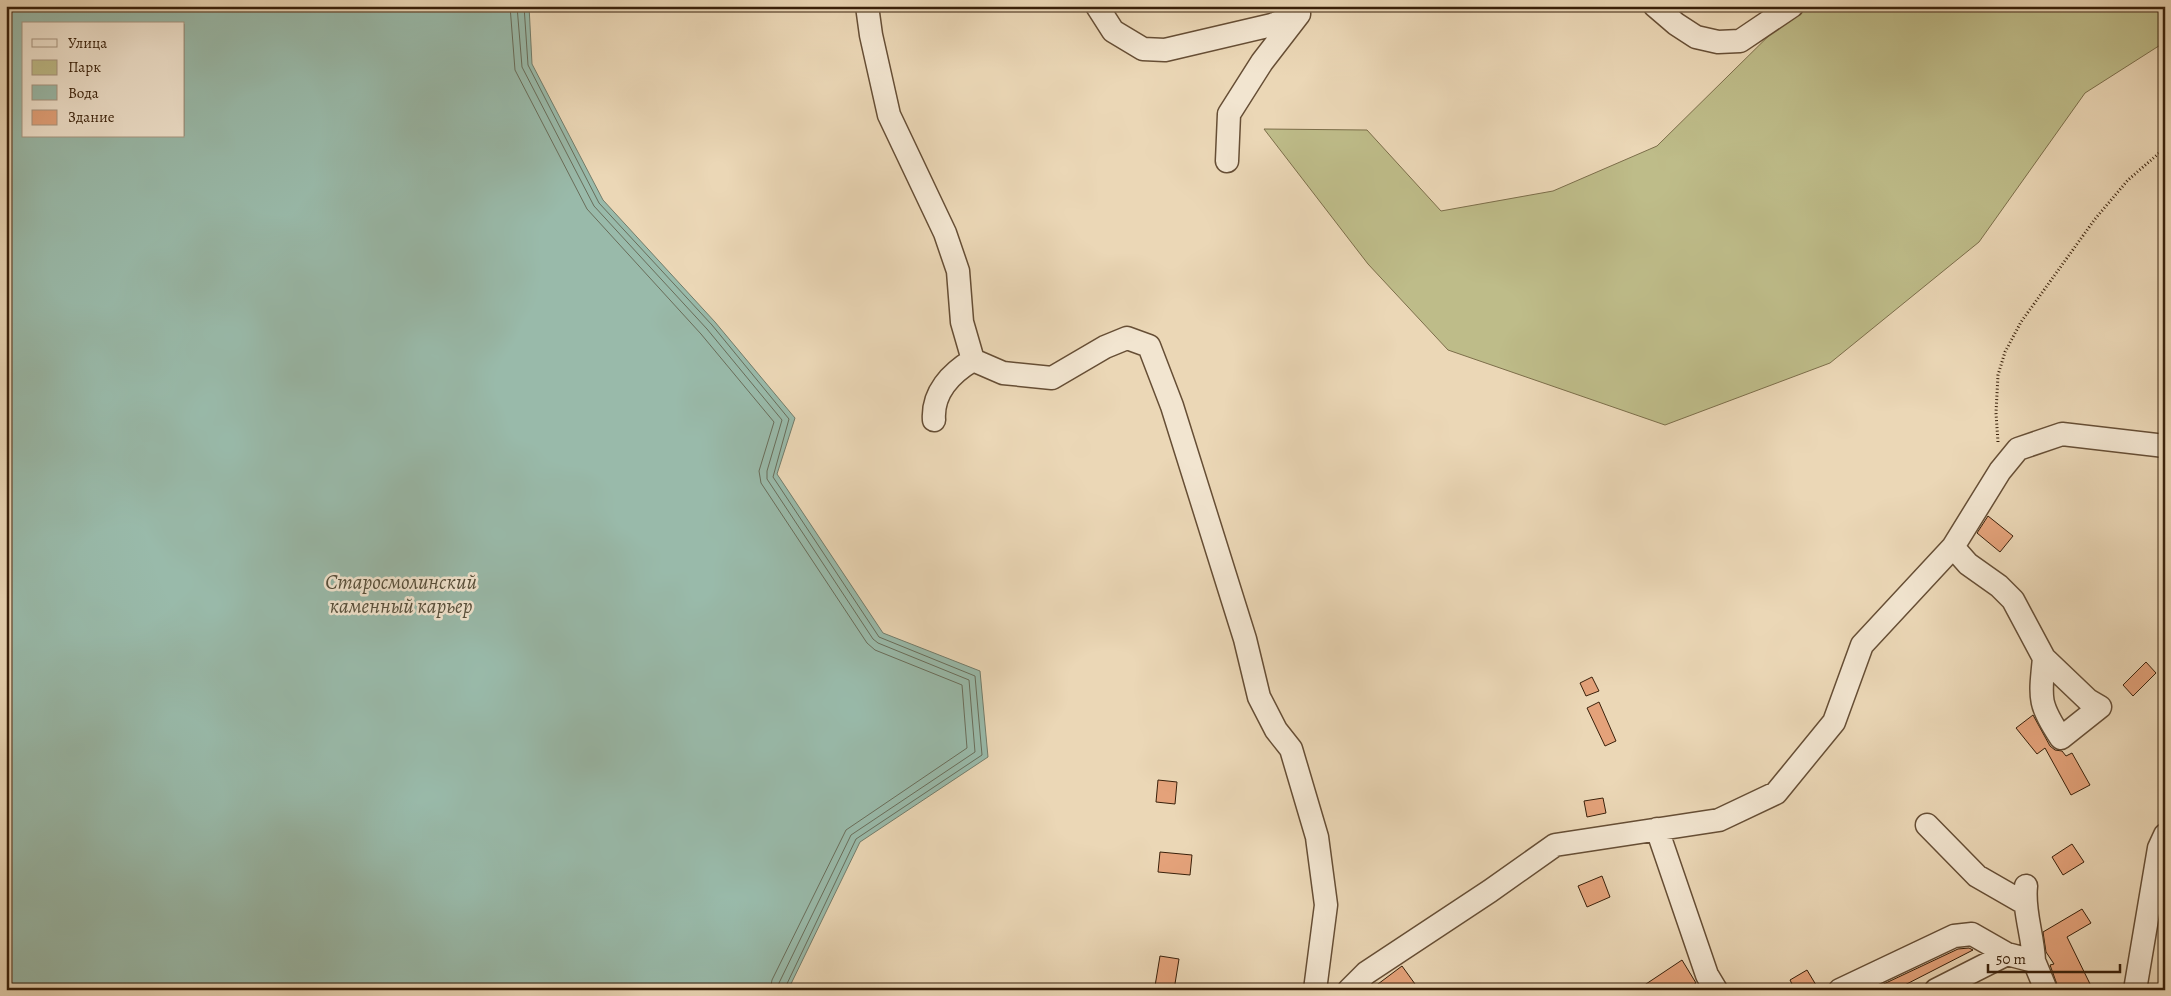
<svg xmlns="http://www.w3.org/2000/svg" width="2171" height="996" viewBox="0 0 2171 996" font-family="Alegreya,serif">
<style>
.green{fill:#bebc89;stroke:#7c6e4a}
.water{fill:#99baaa;stroke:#737c6a;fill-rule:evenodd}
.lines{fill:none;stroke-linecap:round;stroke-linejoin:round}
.shore{stroke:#696d5a;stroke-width:1}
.building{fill:#e4a27a;stroke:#39200a}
.minor-casing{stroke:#664e35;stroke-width:25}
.path{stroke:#39200a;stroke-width:3;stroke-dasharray:1 2.5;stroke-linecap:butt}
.minor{stroke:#f2e5d0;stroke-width:22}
.labels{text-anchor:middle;stroke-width:5;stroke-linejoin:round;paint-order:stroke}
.water-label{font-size:21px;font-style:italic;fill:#564e3a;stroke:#f2e5d0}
</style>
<rect width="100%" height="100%" fill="#ebd7b6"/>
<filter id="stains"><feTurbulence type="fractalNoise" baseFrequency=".004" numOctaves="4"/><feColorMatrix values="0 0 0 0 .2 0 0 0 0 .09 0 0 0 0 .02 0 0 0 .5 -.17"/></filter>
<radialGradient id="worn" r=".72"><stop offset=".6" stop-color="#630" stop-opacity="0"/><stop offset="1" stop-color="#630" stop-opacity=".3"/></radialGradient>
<path class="green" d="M1799,6H2165V42L2085,93L1979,242L1830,363L1665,425L1448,350L1368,264L1264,129L1367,130L1441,211L1553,191L1657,146Z"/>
<path class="water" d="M6,6H529L532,64L603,200L715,322L795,418L777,474L883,633L980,671L988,757L860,842L788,990H6ZM24,24H184V136H24Z"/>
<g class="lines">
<path class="shore" d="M510,6L515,70L587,209L701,334L774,422L759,471L761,483L867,643L875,650L962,685L967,748L846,830L772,980L770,990
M517,6L522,67L594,206L707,329L782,420L767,471V479L873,639L878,643L969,680L975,752L851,835L779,983L778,990
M524,6L528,65L599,203L712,325L789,419L773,477L879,637L975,676L982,755L856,839L784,990"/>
</g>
<path class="building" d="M1988,516L2013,536L2000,552L1977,533Z
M2146,662L2156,673L2133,696L2123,685Z
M1592,677L1599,691L1586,696L1580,683Z
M1599,702L1616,741L1605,746L1587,708Z
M2033,715L2050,746L2055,750L2062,751L2066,756L2072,753L2090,785L2071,795L2045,748L2037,754L2016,728Z
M1158,780L1177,782L1175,804L1156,802Z
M1603,798L1606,813L1587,817L1584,801Z
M2072,844L2084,862L2063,875L2052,857Z
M1160,852L1192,855L1190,875L1158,872Z
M1602,876L1610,897L1587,907L1578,886Z
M2082,909L2091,923L2067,937L2093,990H2059L2050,965L2054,964L2046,952L2043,932Z
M1969,948L1973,950L1895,990H1871L1958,949Z
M1160,956L1179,959L1174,990L1155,986Z
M1682,960L1696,983L1686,990H1637Z
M1402,966L1415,984L1407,990H1370Z
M1807,970L1819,990H1795L1790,980Z"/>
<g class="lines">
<g class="minor-casing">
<path id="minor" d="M867,6L871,35L889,115L945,233L958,271L962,322L973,360L1003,373L1052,378L1105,347L1127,338L1149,346L1172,406L1245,639L1259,697L1276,730L1291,749L1317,837L1326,905L1315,990
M1097,6L1113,31L1143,49L1165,50L1272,25L1299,14
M1655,6L1676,24L1696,37L1718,42L1740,41L1792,6
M1227,161L1229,114L1262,62L1299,14
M934,420C932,393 951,373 973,360
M1953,547L1968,564L1999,586L2013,600L2044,658L2088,700L2100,707L2061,738C2038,704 2040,698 2044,658
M1927,825L1977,876L2024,903
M1657,829L1707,975L1716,990
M2034,961L2046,990
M1349,990L1366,973L1490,891L1555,845L1719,820L1776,793L1834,722L1862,645L1953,547L2000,471L2018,449L2062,434L2165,446
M1840,990L1954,936L1972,934L2007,954L2034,961C2033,935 2023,911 2026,886
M1936,990L2007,954
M2135,990L2159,848L2165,835"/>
</g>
<path class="path" d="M1998,442L1996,413L1998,375L2005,352L2021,322L2095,219L2128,180L2165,148"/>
<use href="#minor" class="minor"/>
</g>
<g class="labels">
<g class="water-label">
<text x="401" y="589">Старосмолинский<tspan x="401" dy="24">каменный карьер</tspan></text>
</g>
</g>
<rect width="2171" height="996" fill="none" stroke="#ebd7b6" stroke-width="25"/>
<rect x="8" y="8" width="2156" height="981" fill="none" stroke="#39200a" stroke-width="2.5"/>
<rect x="12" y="12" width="2146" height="971" fill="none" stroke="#39200a"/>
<rect x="22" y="22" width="162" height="115" fill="#f2e5d0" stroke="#a89681"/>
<rect x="32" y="39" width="25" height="8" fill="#f2e5d0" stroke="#a89681"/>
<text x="68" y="48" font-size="15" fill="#39200a">Улица</text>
<rect x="32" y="60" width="25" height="15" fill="#bebc89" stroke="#a89681"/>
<text x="68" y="72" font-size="15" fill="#39200a">Парк</text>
<rect x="32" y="85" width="25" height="15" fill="#99baaa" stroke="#a89681"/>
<text x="68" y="98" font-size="15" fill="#39200a">Вода</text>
<rect x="32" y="110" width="25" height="15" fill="#e4a27a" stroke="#a89681"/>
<text x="68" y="122" font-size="15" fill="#39200a">Здание</text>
<path d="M1988 964v8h132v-8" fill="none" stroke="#39200a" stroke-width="2.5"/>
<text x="1996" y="964" font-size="15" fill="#39200a" stroke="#f2e5d0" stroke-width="4" paint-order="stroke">50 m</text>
<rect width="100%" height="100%" filter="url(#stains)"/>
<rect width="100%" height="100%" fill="url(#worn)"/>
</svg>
